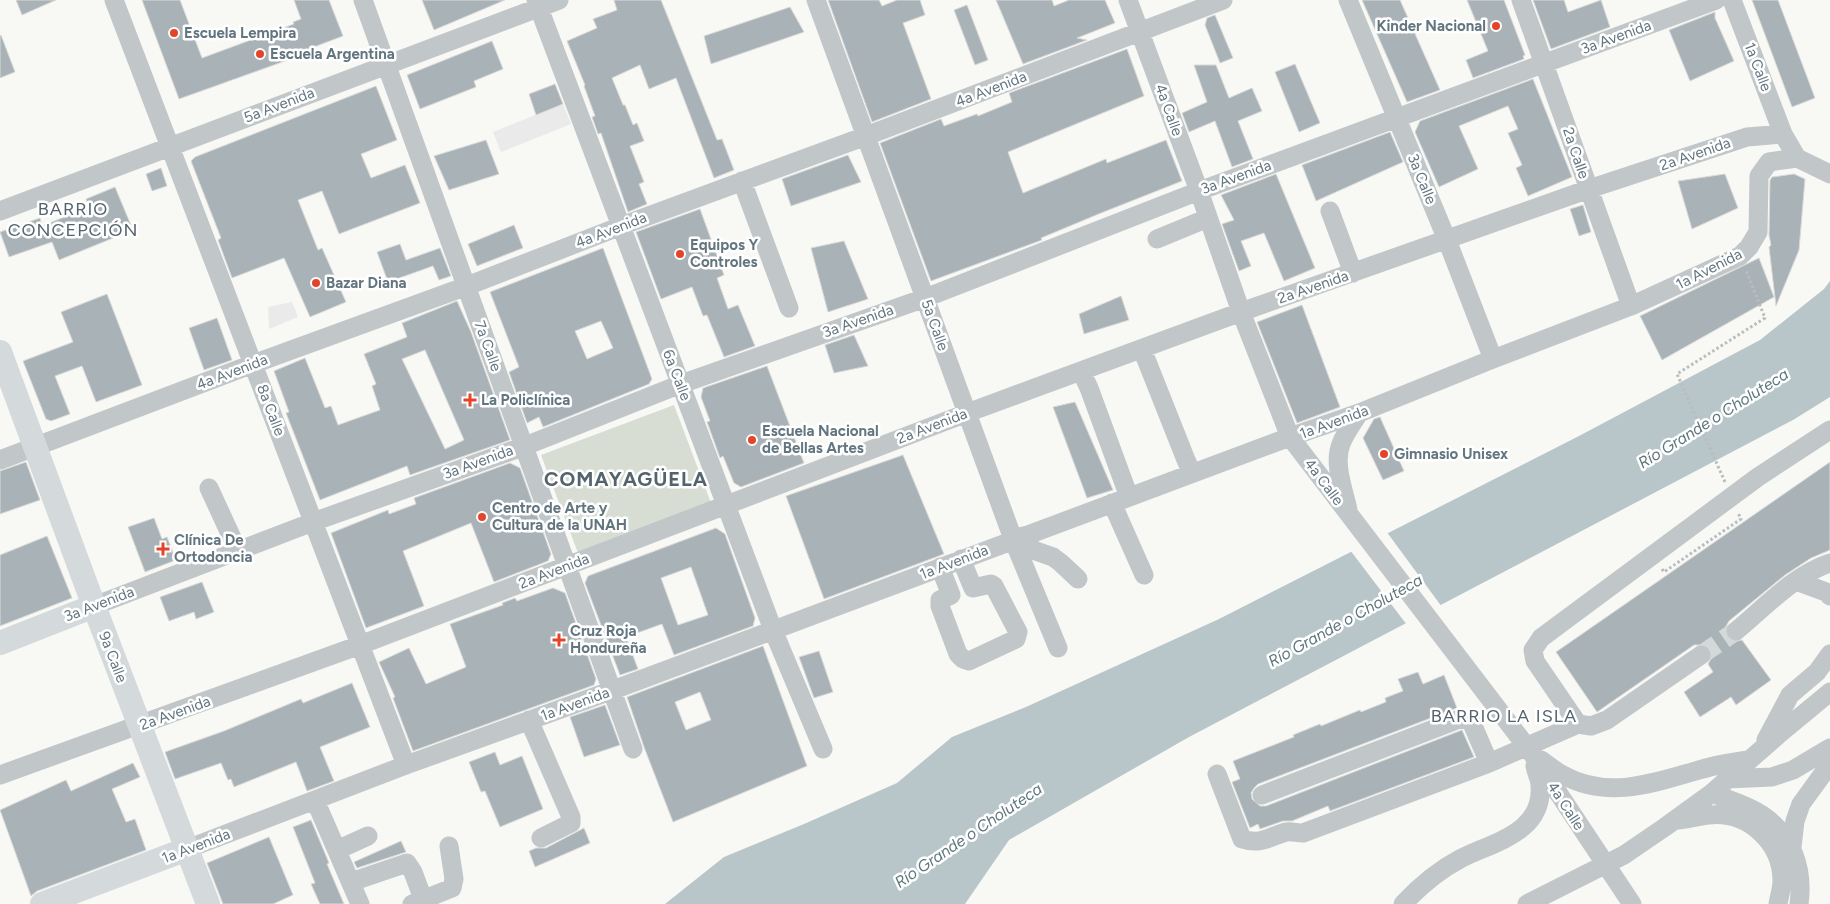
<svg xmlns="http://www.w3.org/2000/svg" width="1830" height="904" viewBox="0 0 1830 904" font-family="Figtree,sans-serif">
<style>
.built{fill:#e9eae9}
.green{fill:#d8ddd4}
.water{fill:#b8c6c9}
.pier{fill:#f8f8f5}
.building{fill:#a8b2b7;stroke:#dadad8;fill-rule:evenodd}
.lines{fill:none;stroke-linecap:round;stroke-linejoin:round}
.minor-tunnel{stroke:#d3d8d8;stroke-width:19;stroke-dasharray:19 9;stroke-linecap:butt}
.path{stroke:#b9bdc0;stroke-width:3;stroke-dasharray:2.5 2.5;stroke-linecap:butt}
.minor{stroke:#c1c6c9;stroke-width:19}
.major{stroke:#d4d9dc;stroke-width:24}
.poi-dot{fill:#e4442a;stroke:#fff;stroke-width:2}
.labels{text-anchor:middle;stroke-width:5;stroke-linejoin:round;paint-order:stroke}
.poi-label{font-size:15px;font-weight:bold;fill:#637680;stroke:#fff;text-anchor:start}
.street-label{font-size:15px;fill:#637680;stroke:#fff}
.water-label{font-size:16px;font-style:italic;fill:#5e767b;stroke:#fff}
.quarter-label{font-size:18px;letter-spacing:1px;fill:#55646c;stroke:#fff}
.district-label{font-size:20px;font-weight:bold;letter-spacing:1px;fill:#55646c;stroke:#fff}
</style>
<rect width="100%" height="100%" fill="#f8f8f5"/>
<path class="built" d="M563,104L571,124L501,152L493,132Z
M292,302L298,317L269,329L268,307Z"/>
<path class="green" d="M674,405L711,503L578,553L541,455Z"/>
<path class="water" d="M1830,281V397L1793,420L1189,737L1009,840L965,904H665L724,857L804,824L897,783L952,737L1026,707L1219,619L1579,436L1760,340L1824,289Z"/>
<path class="pier" d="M1386,531L1442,607L1407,625L1350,550Z"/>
<path class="building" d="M16,0H56L22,15Z
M142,0H180L202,58L294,24L293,22L301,19L294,0H329L343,36L298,53L299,56L179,99Z
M422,0H505L434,30Z
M614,0H661L717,140L722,139L734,170L714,178L676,78L649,89L640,65L612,78L623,105H625L633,125L637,123L644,141L630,146L644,182L639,184L647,204L628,212L601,133L598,134L592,117L595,116L584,86L585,85L567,41L597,28L593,19L617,10Z
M828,0H879L882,6L897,0H920L925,15L903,23L931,99L872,122Z
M996,0H1052L1054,6L1069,0H1105L1115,23L1077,38L1087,40L1023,64Z
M1362,0H1400L1440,90L1407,102Z
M1467,0H1504L1525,55L1523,56L1524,59L1473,78L1466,60L1488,51Z
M1533,0H1564L1568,12L1601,0L1610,27L1551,49Z
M1752,0H1778L1815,98L1792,107Z
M967,5L988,60L975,65L954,10Z
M790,7L804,32L711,64L704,36Z
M1715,12V18L1734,61L1690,81L1669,30Z
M1215,15L1233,58L1220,63L1205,25L1207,18Z
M1,35L15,72L0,78V36Z
M492,41L503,69L474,81L476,87L420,109L407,75Z
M1127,49L1144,96L1008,152L1023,193L1106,159L1107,163L1166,140L1182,181L1101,213L1041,238L1042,240L931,281L880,143L941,119L944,126L977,114L978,116L1012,102L1009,93Z
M1295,64L1320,123L1299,132L1275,72Z
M1194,65H1216L1229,98L1252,88L1262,111L1238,121L1253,159L1232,167L1215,121L1189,132L1182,113L1207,102Z
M1533,79L1572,177L1528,196L1516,168L1522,165L1508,133L1518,129L1508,106L1459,126L1478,169L1439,187L1415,132L1420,121Z
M555,84L563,104L536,115L529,94Z
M376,86L397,140L361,154L371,178L405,165L420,203L339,234L322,191L298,200L318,250L322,248L346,302L310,317L284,258L232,278L218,240L221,238L191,161L195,157Z
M1390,132L1403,162L1316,201L1302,165Z
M486,140L499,174L449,190L434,156Z
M848,155L861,182L791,206L782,179Z
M161,168L167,186L152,191L146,174Z
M1276,174L1315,268L1284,281L1264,233L1241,241L1251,266L1239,271L1222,224L1234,220L1221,195Z
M1725,174L1738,208L1692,229L1678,181Z
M1794,174L1805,179L1799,250L1776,306L1769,247L1771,245L1769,235L1770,180L1772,177Z
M115,187L133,230L59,260L52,242L9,257L0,232L40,218L42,226L89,207L86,199Z
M1583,205L1591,232L1579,236L1570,209Z
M700,209L724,275L717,278L728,309L738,305L755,346L724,357L707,315L703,316L692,287L661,299L636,232Z
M514,225L523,248L477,266L468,244Z
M844,241L868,299L828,312L811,248Z
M400,244L406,260L440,248L451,276L439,280L433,266L388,282L377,252Z
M603,248L652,379L649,384L543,427L539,417L527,423L509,372L519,367L490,292ZM601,321L613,348L587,359L575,331Z
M1759,258L1774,297L1662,360L1640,316Z
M107,294L142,385L96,402L82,366L55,376L70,414L51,421L46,419L23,361L73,342L61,312Z
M1121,296L1129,320L1084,334L1079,314Z
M457,301L471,332L510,440L410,475L407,466L320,500L286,413L289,412L274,371L305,358L325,408L331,406L338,425L380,410L372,386L376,384L364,354L407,337L402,323ZM425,350L464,440L445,449L402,359Z
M1302,305L1340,407L1297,423L1257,322Z
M217,318L232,360L204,370L189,328Z
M854,335L868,366L834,373L825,345Z
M767,366L804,463L741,487L734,483L723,456L720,458L707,422L710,421L701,397L703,388Z
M1075,402L1113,490L1087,498L1053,407Z
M1380,417L1404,471L1383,480L1363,438L1374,419Z
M903,455L944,554L824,599L786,496Z
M26,462L40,500L0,514V471Z
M1830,462V550L1811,558L1785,575L1729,621L1725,628V634L1728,639L1733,642L1742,640L1771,680L1736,705L1731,697L1700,717L1684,692L1713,672L1708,664L1711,659L1712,654L1706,645H1694L1597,712L1556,652Z
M510,463L520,468L551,554L548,561L494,582L471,523L403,551L424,606L366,628L331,533L388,510L389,514L416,504L414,498Z
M154,518L162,539L167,537L176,560L145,572L128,527Z
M716,528L725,534L755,618L753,626L674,655L662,624L626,637L638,669L620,675L585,583L588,576ZM691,567L708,615L678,625L661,578Z
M47,536L72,598L0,626V555Z
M202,582L214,612L196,619L194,612L169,621L160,597Z
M553,588L565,593L596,679L594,685L413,751L393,698L395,697L379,662L409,648L426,684L466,667L450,624L503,605L502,603L515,598L517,601Z
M763,646L807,766L673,822L644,747L627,697ZM700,692L711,720L686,730L675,702Z
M819,651L833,692L814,698L799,657Z
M1418,672L1423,684L1444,675L1457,708L1258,784L1254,788L1251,793L1252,799L1260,806H1266L1462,730L1474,757L1330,811L1328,806L1292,821H1283L1260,829L1258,824L1250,828L1232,782L1240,779L1233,761L1294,737L1293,735L1320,724L1321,726L1360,710L1361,712L1386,702L1385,698L1403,691L1398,679Z
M352,683L370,727L320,747L334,781L307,791L296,762L234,787L231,779L228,780L221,763L175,779L165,752L224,731L301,699L303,703Z
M605,705L620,745L584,757L570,717Z
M495,752L500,765L522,756L543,809L500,827L485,791L481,792L469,762Z
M133,763L140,777L112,789L126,822L135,819L146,850L37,891L31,896L0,810L66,780L71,791Z
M311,820L329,863L327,864L344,904H320L311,884L315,883L293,827Z
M584,828L590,843L535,867L529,851L536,848H546Z
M269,837L293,895L273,904H223L207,863Z
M401,841L406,852L357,868L354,862Z"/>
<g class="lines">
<path class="minor-tunnel" d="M1701,655L1736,631"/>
<path class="path" d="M1725,482L1677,374L1765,318L1746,270
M1662,569L1664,572L1741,519L1738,513"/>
<path class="minor" d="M114,0L406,765
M363,0L633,749
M536,0L773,630L823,749
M816,0L1013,539L1058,648
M1128,0L1199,191L1241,312L1290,437L1533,755L1632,904
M1348,0L1447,240L1493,359
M1521,0L1631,306
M1732,0L1783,134L1797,158L1830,174
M742,181L789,308
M0,211L559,0
M1330,211L1353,273
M1157,239L1208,218
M1142,349L1186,460L1192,473
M1081,371L1089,388L1129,497
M0,460L253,364L467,286L621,226L866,136L1223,0
M209,488L238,551
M1112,503L1144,575
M1348,510C1344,490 1333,464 1341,444C1345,433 1353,423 1359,413
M1023,536L1033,550L1053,557L1061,563L1078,579
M940,567L951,595L940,600V606L958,654L963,659L969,661L1016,639L1018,632L994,586L991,584L973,588L961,559
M1796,581L1826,592L1830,596
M94,606L313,522L525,446L681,384L925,298L1199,191L1716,0
M1736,631C1765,607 1794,575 1830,563
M1701,655L1607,720L1591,726L1578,724L1535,661L1533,650L1541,638L1758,477L1830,430
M529,720L571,817V823L541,838
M1766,740L1790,695L1817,672L1830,654
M1541,760C1548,765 1555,771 1563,775C1612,802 1661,780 1710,767C1722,764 1735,762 1748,760
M1217,774L1242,839C1262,845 1268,837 1286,832C1291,831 1297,833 1303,833L1489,763L1578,724
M0,775L360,645L967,413L1241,312L1589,189L1747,137L1783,134
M1727,779L1772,777L1793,770L1830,748
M1712,793C1728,800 1748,805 1762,815C1792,835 1804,869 1799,904
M1262,795L1462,718L1471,721L1489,763
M315,800L360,904
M1679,820C1689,819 1699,816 1709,815C1748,811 1782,842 1782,881C1782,889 1779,897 1778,904
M1792,847L1795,821L1801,804L1830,764
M187,849L406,765L613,690L1290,437L1359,413L1493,359L1631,306L1740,256L1749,247L1758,232L1759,176L1769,162L1797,158
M337,850L368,836
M351,882L407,863L413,872L423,899
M412,904L452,888L454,879L449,846
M1403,904C1420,886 1439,870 1460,859C1493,842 1544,833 1540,785C1540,779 1536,773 1535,766
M1527,904L1624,855L1665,827L1712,793L1778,735L1830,692"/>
<path class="major" d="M0,352L94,606L208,904
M0,643L94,606
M42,904L187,849"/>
</g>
<g class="poi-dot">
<circle cx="1496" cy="26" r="5"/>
<circle cx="174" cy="33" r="5"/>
<circle cx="260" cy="54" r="5"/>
<circle cx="680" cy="254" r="5"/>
<circle cx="316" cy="283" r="5"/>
<path d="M467.5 392.5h5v5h5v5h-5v5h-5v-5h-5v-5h5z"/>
<circle cx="752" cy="440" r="5"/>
<circle cx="1384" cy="454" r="5"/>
<circle cx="482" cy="517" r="5"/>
<path d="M160.5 541.5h5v5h5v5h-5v5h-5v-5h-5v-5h5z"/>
<path d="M556.5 632.5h5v5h5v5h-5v5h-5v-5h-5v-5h5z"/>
</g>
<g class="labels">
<g class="poi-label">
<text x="1486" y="31" text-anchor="end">Kinder Nacional</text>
<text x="184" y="38">Escuela Lempira</text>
<text x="270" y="59">Escuela Argentina</text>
<text x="690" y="250">Equipos Y<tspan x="690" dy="17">Controles</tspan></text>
<text x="326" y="288">Bazar Diana</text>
<text x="481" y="405">La Policlínica</text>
<text x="762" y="436">Escuela Nacional<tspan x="762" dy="17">de Bellas Artes</tspan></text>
<text x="1394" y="459">Gimnasio Unisex</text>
<text x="492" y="513">Centro de Arte y<tspan x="492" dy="17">Cultura de la UNAH</tspan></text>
<text x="174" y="545">Clínica De<tspan x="174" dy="17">Ortodoncia</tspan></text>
<text x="570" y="636">Cruz Roja<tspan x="570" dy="17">Hondureña</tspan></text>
</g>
<g class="street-label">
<text transform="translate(1616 37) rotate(-20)" y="5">3a Avenida</text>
<text transform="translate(1758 67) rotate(69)" y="5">1a Calle</text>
<text transform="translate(991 89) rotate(-21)" y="5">4a Avenida</text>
<text transform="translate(279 105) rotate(-21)" y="5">5a Avenida</text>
<text transform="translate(1169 110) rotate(70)" y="5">4a Calle</text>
<text transform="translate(1576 153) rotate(71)" y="5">2a Calle</text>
<text transform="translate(1695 154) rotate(-19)" y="5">2a Avenida</text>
<text transform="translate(1236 177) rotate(-20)" y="5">3a Avenida</text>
<text transform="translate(1422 179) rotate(68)" y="5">3a Calle</text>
<text transform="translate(611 230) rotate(-21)" y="5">4a Avenida</text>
<text transform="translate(1709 269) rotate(-27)" y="5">1a Avenida</text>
<text transform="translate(1313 287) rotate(-19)" y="5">2a Avenida</text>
<text transform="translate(858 321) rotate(-19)" y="5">3a Avenida</text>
<text transform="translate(935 325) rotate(70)" y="5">5a Calle</text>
<text transform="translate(488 346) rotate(70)" y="5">7a Calle</text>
<text transform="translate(232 372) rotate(-21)" y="5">4a Avenida</text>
<text transform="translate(677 375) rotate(69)" y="5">6a Calle</text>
<text transform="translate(271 410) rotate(69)" y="5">8a Calle</text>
<text transform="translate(1334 422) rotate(-20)" y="5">1a Avenida</text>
<text transform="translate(932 426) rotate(-21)" y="5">2a Avenida</text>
<text transform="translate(478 462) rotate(-20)" y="5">3a Avenida</text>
<text transform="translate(1324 482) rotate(53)" y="5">4a Calle</text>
<text transform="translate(954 562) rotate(-21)" y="5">1a Avenida</text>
<text transform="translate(554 571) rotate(-21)" y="5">2a Avenida</text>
<text transform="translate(99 604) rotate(-21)" y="5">3a Avenida</text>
<text transform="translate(113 657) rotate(69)" y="5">9a Calle</text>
<text transform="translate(575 704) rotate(-20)" y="5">1a Avenida</text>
<text transform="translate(175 713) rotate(-20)" y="5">2a Avenida</text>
<text transform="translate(1566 806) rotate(57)" y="5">4a Calle</text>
<text transform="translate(196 846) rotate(-21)" y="5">1a Avenida</text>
</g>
<g class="water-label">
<text transform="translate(1713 418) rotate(-32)" y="6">Río Grande o Choluteca</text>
<text transform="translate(1345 620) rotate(-29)" y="6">Río Grande o Choluteca</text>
<text transform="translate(968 835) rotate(-34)" y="6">Río Grande o Choluteca</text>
</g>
<g class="quarter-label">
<text x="73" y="215">BARRIO<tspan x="73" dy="21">CONCEPCIÓN</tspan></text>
<text x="1504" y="722">BARRIO LA ISLA</text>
</g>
<g class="district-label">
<text x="626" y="486">COMAYAGÜELA</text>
</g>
</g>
</svg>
